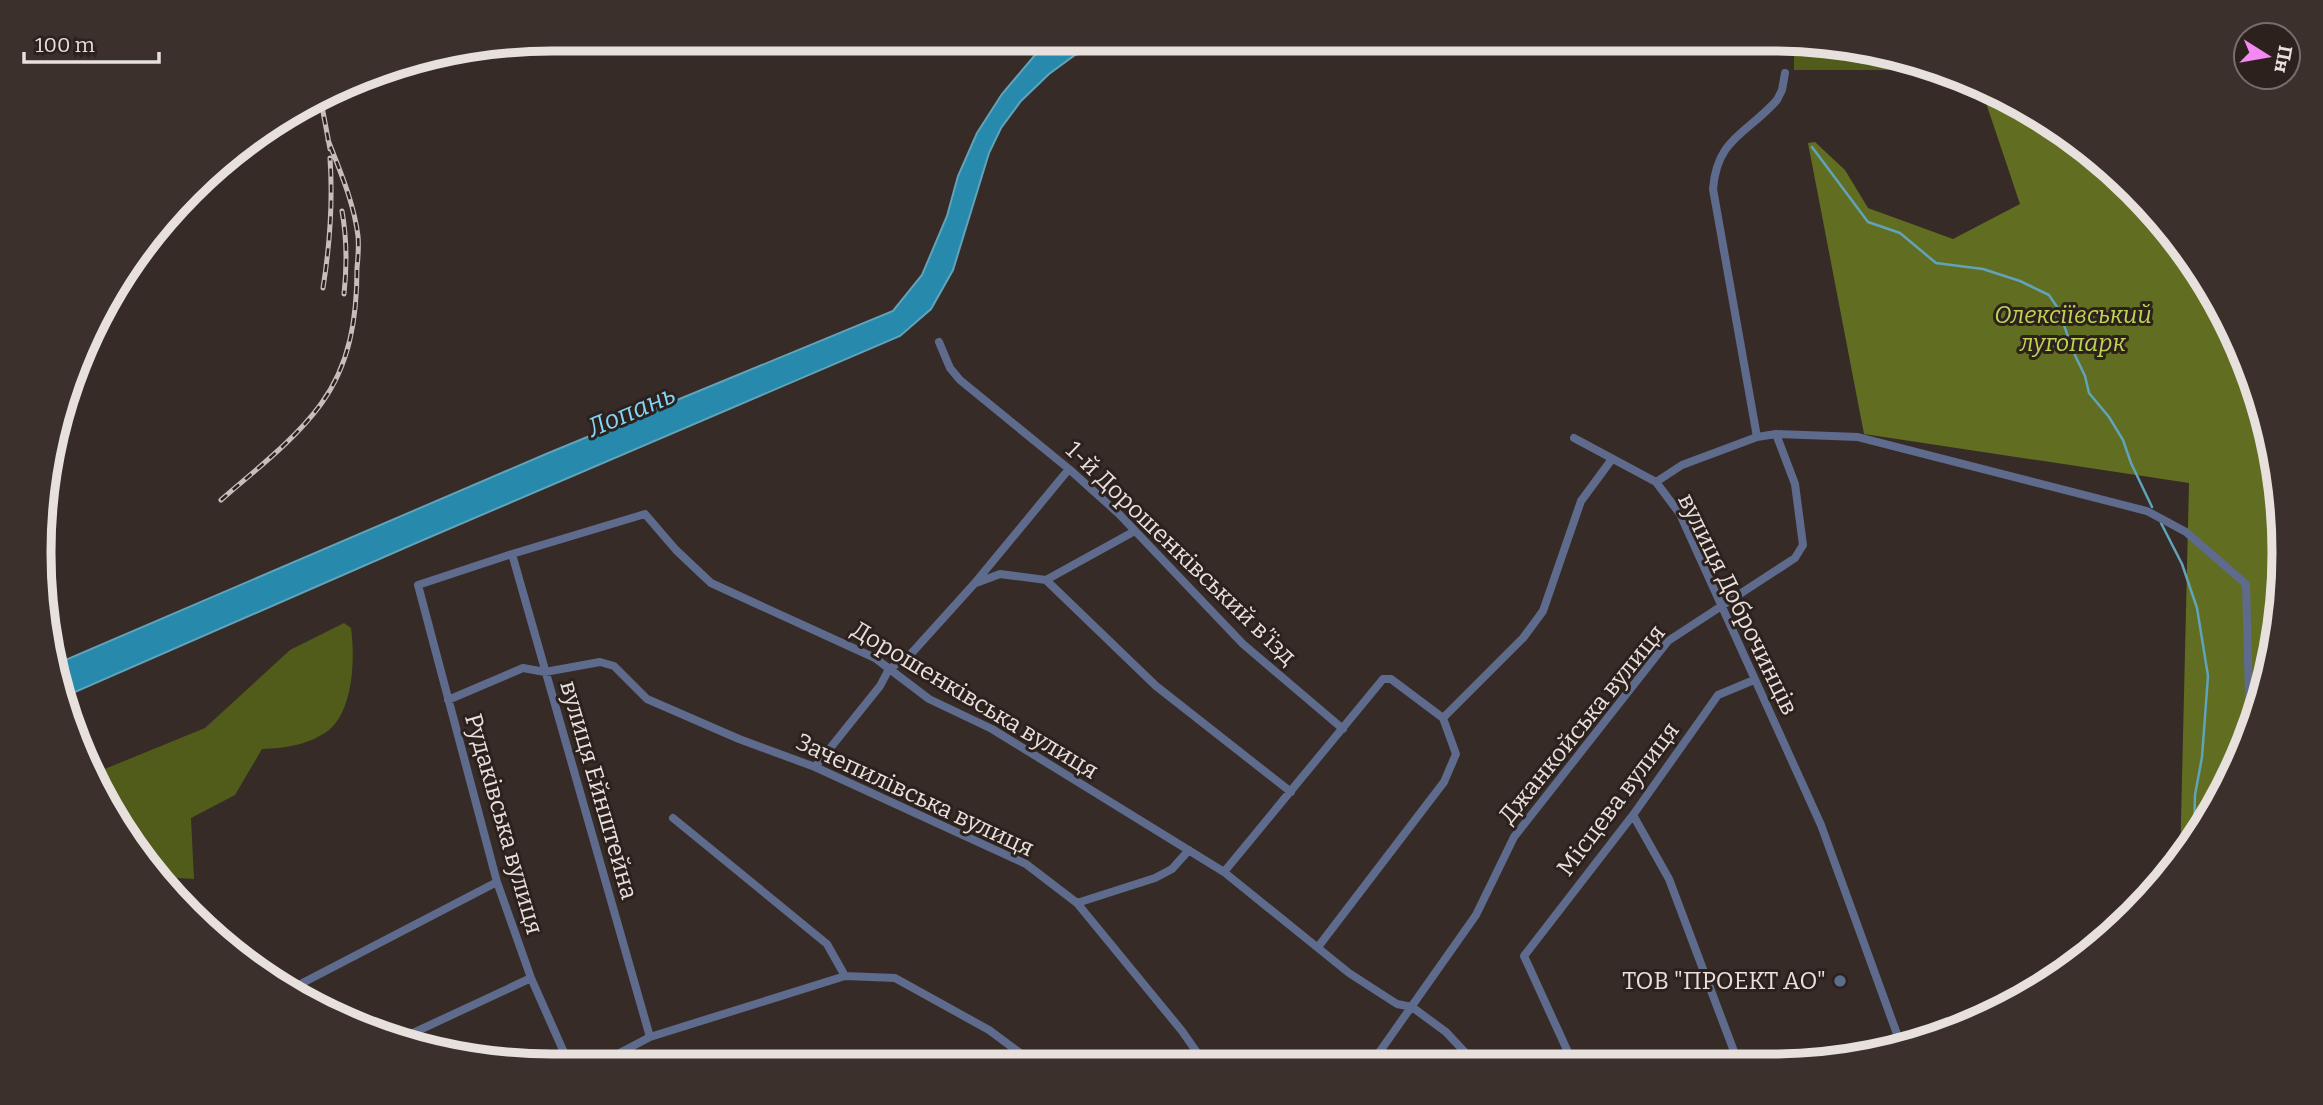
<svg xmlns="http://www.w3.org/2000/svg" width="2323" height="1105" viewBox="0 0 2323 1105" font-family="Bitter,serif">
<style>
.green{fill:#515c1a}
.forest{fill:#616d21}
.water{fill:#2789ab;stroke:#61a3ba;stroke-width:2}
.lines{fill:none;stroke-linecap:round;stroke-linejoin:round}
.stream{stroke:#61a3ba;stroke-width:2.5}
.canal{stroke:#2789ab;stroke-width:10}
.minor{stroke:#5e6b8d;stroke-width:8}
.rail-casing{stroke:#c6bebb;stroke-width:5}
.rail{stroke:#2c211d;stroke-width:2.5;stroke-dasharray:8;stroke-linecap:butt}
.service-dot{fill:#5c6f8a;stroke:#2c211d;stroke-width:2.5}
.labels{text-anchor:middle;stroke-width:6;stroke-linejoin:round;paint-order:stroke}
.park-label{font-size:24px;font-style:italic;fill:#bed452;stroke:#2c211d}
.street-label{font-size:24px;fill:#e7e0dd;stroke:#2c211d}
.poi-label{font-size:24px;fill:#e7e0dd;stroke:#2c211d;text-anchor:end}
.water-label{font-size:26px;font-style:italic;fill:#82d5f7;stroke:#2c211d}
.rim{fill:none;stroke:#e7e0dd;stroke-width:9}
</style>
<rect width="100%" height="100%" fill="#362b27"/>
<path class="green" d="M1794,41L1871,48L1942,70H1794Z
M344,623L351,628C355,657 354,709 329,730C309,745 286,748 262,749L235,795L191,818L194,879L161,877L90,775L205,728L290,650Z"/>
<path class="forest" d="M1980,85L2056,125L2134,189L2198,267L2246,356L2275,453L2284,553L2275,653L2245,750L2180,863L2189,483L1864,434L1808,143L1815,142L1845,170L1868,208L1953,239L2020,204Z"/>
<path class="water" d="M1061,39H1276L1105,45L1075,55L1049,74L1021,101L1001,128L989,153L953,270L931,309L900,336L416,543L66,696L56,664L546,454L893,311L922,275L947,216L958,176L977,133L1002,94L1035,55Z"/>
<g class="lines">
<path class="stream" d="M1812,147L1868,222L1900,233L1936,263L1983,269L2020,281L2049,295L2059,310L2072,349L2085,376L2089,393L2109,417L2123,440L2131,463L2152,507
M2161,523L2182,564L2197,608L2208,676L2202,757L2195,795L2194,838"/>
<path class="canal" d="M1679,39L1686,44"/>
<path class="minor" d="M939,342L950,368L960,380L1069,469L1119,514L1243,644L1343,729
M1757,437L1713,189C1717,138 1747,134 1777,100L1782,90L1785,73
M1574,438L1656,482L1680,514L1821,825L1901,1045
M1656,482L1682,465L1757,437L1776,434L1858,437L2147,511L2186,532L2246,584L2250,734
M512,554L650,1037
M1046,580L1156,686L1291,792
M976,583L1000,574L1046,580L1133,532
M448,700L523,668L545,672L600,662L614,666L647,699L739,739L815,767L1026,864L1077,903L1182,1031L1205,1064
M1443,718L1523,638L1543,611L1581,501L1612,459
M815,767L880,686L889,669L909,656L974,584L1069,469
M1633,815L1669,879L1738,1062
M673,818L827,944L845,976
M1224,872L1383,679H1391L1443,718
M1077,903L1155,878L1172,869L1189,850
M1318,947L1444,782L1456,754L1443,718
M287,991L497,882
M398,1040L531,978
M1573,1063L1524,956L1633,815L1718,695L1754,680
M1371,1064L1476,915L1514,837L1668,641L1795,558L1803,545L1795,484L1776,434
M570,1066L531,978L497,882L418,585L512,554L645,514L676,550L711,583L875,658L929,699L992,729L1224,872L1349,973L1397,1004L1412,1007L1446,1032L1475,1063
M595,1066L650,1037L845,976L895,978L989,1030L1036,1065"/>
<g class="rail-casing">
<path id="rail" d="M321,101L330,149
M342,211C347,239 347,266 344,294
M323,288C330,244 333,202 330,158
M221,500C254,471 295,440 321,404C350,364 357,318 357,268C358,258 359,247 358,236C354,203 340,171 328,140"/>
</g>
<use href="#rail" class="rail"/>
</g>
<circle class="service-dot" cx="1840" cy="981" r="7"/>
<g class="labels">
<g class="park-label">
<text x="2073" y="323">Олексіївський<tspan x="2073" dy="28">лугопарк</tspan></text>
</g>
<g class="street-label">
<text transform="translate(1181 553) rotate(44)" y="8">1-й Дорошенківський в’їзд</text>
<text transform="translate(1738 604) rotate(64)" y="8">вулиця Доброчинців</text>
<text transform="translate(975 700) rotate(31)" y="8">Дорошенківська вулиця</text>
<text transform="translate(1582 724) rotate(-51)" y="8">Джанкойська вулиця</text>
<text transform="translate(599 790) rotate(74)" y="8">вулиця Ейнштейна</text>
<text transform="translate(915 795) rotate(25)" y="8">Зачепилівська вулиця</text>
<text transform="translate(1618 799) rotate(-53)" y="8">Місцева вулиця</text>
<text transform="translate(504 824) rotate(74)" y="8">Рудаківська вулиця</text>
</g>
<g class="poi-label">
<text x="1826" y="989">ТОВ "ПРОЕКТ АО"</text>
</g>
<g class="water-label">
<text transform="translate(631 411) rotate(-23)" y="9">Лопань</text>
</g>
</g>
<path d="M0 0H2323V1105H0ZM552 51H1771A501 501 0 0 1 2272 552V553A501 501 0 0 1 1771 1054H552A501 501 0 0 1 51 553V552A501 501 0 0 1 552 51Z" fill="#3b302c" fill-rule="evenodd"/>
<path class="rim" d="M552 51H1771A501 501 0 0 1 2272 552V553A501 501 0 0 1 1771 1054H552A501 501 0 0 1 51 553V552A501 501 0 0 1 552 51Z"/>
<g transform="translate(2267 56) rotate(101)"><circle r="33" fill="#2c211d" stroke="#776d6a" stroke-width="2"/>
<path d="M0-5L12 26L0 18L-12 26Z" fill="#f389f1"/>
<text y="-10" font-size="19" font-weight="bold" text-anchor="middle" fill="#e7e0dd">Пн</text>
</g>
<path d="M24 52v10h135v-10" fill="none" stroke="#e7e0dd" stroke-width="3.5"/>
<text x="35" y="52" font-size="21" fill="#e7e0dd" stroke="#2c211d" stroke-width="5" paint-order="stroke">100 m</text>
</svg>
